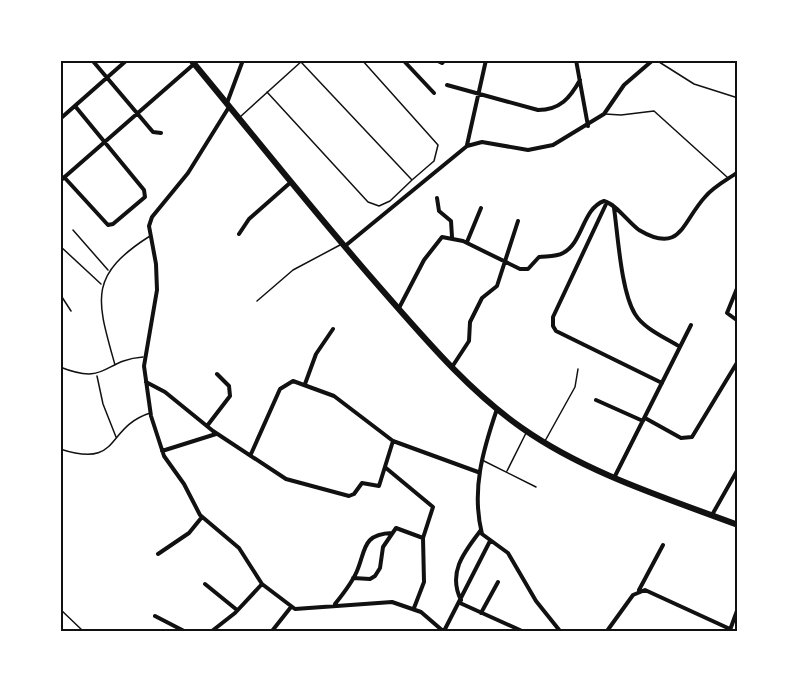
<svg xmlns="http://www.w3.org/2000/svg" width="798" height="691" viewBox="0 0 798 691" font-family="Raleway,sans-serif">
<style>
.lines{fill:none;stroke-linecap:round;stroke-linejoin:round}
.service{stroke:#111;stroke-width:1.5}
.minor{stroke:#111;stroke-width:4}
.trunk{stroke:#111;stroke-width:6}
.neatline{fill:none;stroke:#111;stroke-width:2}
</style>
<rect width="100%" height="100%" fill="#fff"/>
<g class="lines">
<path class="service" d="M362,60L438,145L434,161L412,180
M656,60L694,84L738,98
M267,92L368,202L379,206L390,201L412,180L301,62
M605,114L621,115L654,111L727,177
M240,117L303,60
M73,230L108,270
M60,246L101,284
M60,294L71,311
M257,301L293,270L340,245
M115,365C97,300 87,276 150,236
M60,367C108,386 102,360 143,357
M97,376L103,404L116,437
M545,441L575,387L578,369
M60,449C122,469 104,428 150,413
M484,461L536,487
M507,471L526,433
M60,609L83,631"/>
<path class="minor" d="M92,60L153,132L161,133
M403,60L434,93
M436,60L442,63L445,60
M524,60H530
M576,60L588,126
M447,85L538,110C560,110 570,98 580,80
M227,103L243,60
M229,107L188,173L152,217L149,226L156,264L157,290L144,366L151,416L164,456L184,484L200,515L239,548L262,584L295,609L392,602L421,612L443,631
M60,119L127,60
M467,145L486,60
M64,177L108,225L113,224L145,197L144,190L75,106
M60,181L194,64
M437,198L439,211L451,221L452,237
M607,202L553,317V326L556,331L662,383
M614,208C618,236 621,291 635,314C644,329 666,338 680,347
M239,234L249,219L291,182
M467,242L481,208
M345,246L467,146L482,142L528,150L553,145L604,114L624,85L653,60
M738,286L727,313L738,321
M399,308L424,260L442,237L463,241L520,269H528L539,257C547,256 556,257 563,253C583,243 582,209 604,201C616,204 628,222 639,230C681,255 682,222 705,197C714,186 727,180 738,172
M452,367L469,341L470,322L482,298L497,286L518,221
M146,382L165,392L213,431L286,479L349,496L354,494L362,483L379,486L393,441
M305,384L316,354L333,329
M596,400L643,421
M497,409C483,450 471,490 482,534L508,553L536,601L560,631
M645,418L681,438L692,437L738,361
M207,426L230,396L229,386L217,374
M162,451L216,434
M251,454L280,389L293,381L334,396L393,441L478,472
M386,468L433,507L423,538L424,582L414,608
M615,476L691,325
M712,515L738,469
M158,554L189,533L202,517
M353,578L370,579L375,576L380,568L383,547L396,528L423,538
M205,584L237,610
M639,590L663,545
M461,600C447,572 465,551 481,530
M460,603L522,631
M335,604C343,594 352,583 357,571C366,550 362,534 392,533
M481,613L498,582
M155,616L184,631
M730,630L738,608
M212,631L235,613L262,584
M272,631L291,607
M444,631L490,541
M607,631L633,595L645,590L730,629"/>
<path class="trunk" d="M191,60C255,137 317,216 383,291C426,340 469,391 522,428C586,473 666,498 738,525"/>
</g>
<rect width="798" height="691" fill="none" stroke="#ffffff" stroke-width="123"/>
<rect x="62" y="62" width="674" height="568" class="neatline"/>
</svg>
